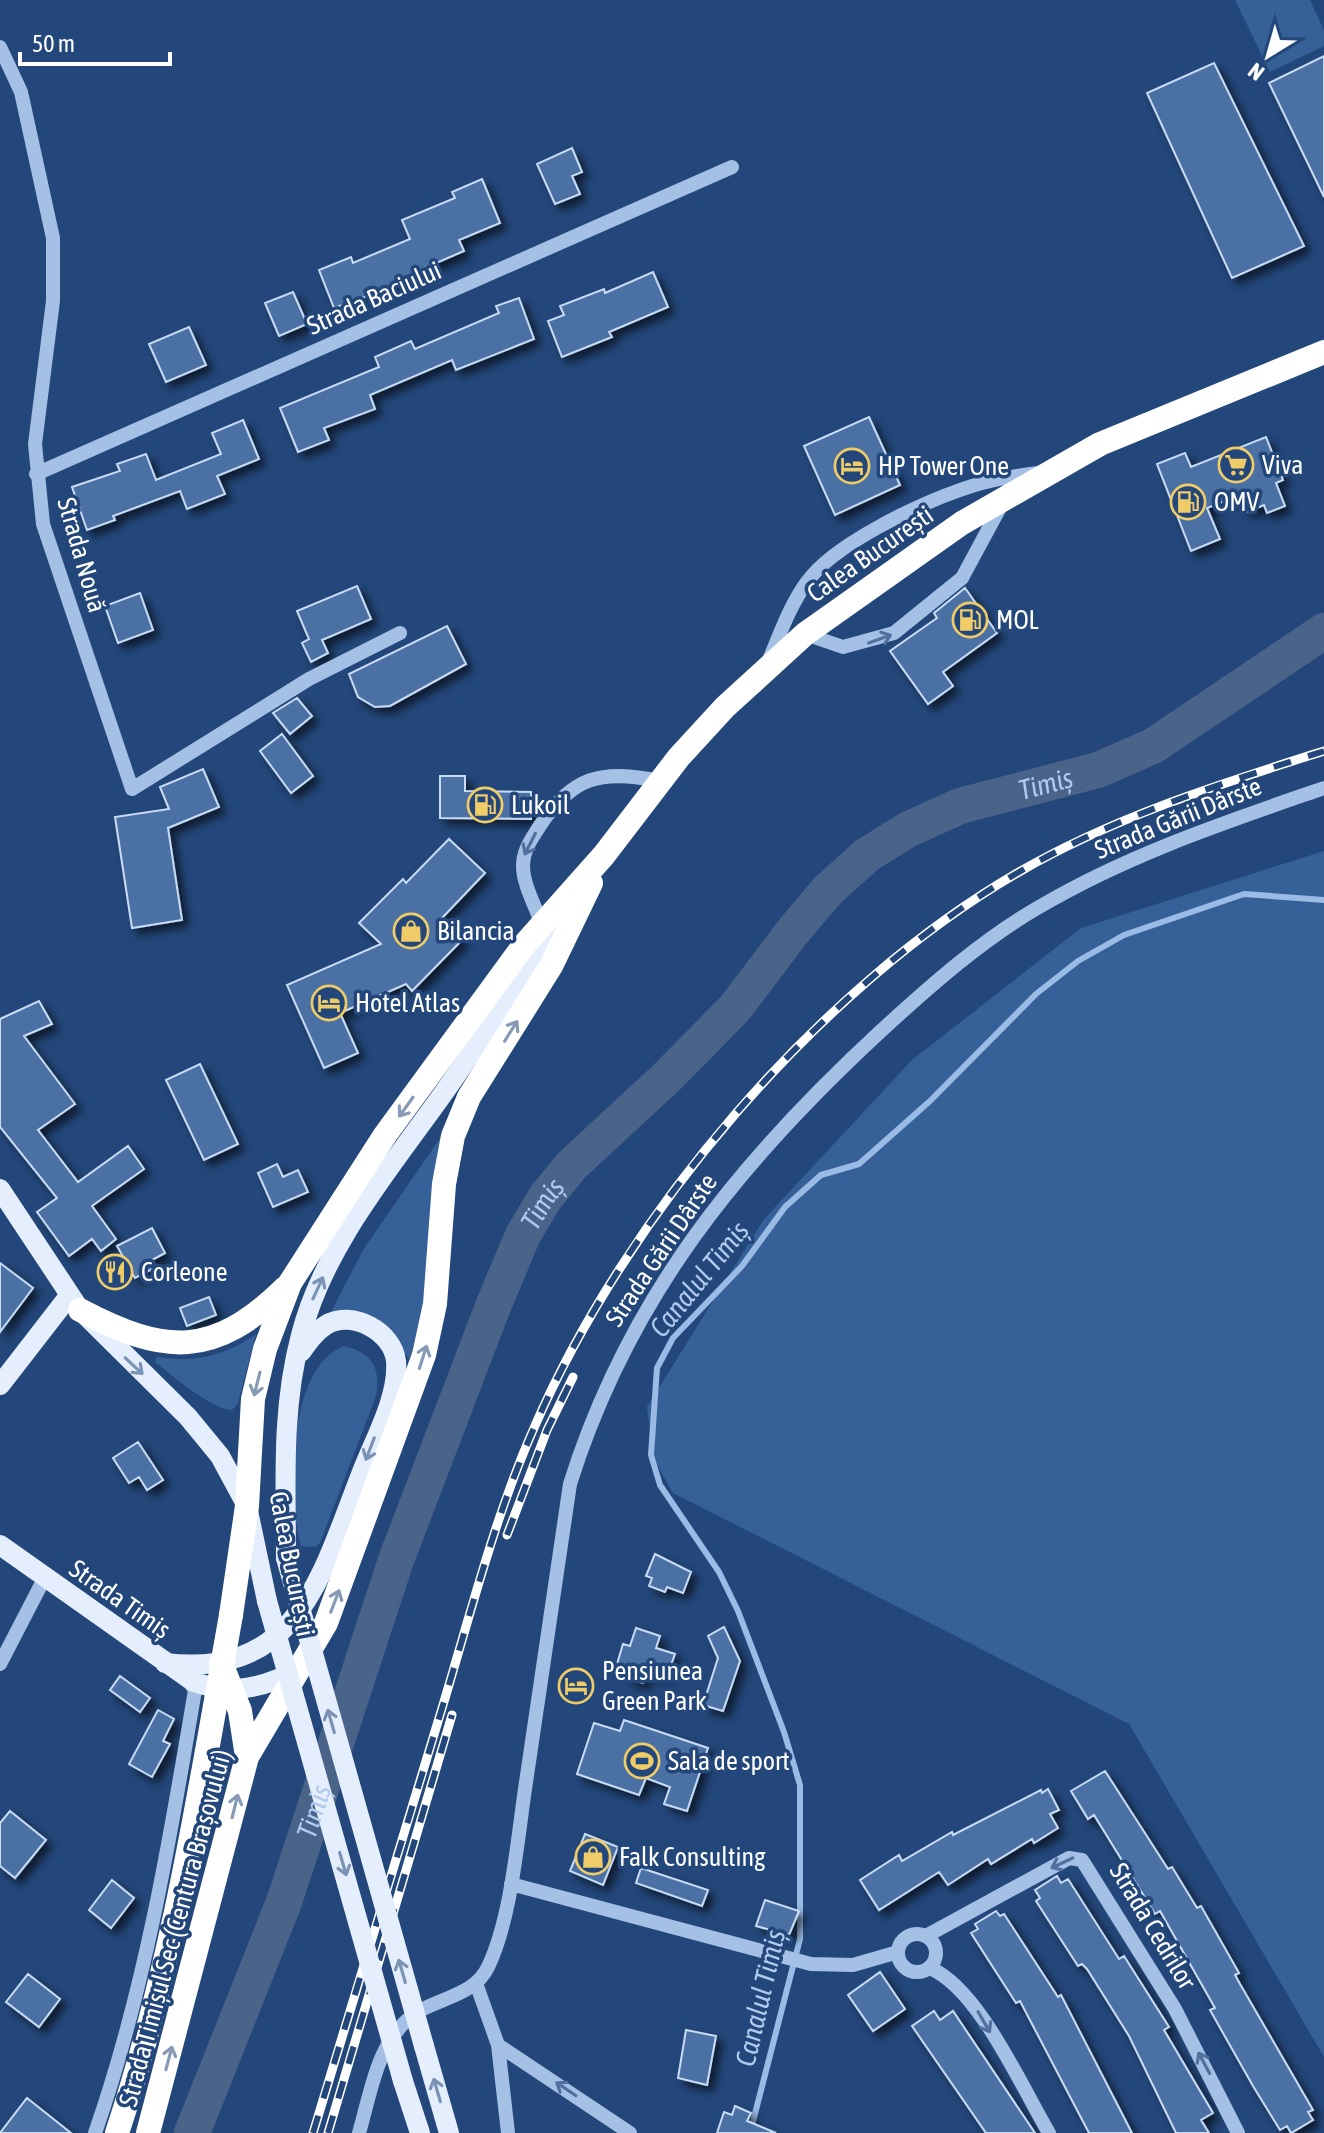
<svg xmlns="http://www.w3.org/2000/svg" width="1324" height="2133" viewBox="0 0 1324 2133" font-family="'Asap Condensed',sans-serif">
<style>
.green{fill:#366098}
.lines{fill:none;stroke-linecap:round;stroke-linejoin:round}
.stream{stroke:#99bbe6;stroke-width:6}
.river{stroke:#496389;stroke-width:36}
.building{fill:#4b70a3;stroke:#c8dbf4;stroke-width:2;filter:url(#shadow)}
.minor{stroke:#a5c0e5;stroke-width:14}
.major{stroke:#e5eefc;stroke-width:20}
.highway{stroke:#fff;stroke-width:24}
.rail-casing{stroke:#fff;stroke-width:9}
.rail{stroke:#23477a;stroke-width:6;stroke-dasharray:18;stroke-linecap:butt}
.major-bridge{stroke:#e5eefc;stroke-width:20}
.highway-bridge{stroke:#fff;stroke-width:24}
.oneway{stroke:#50719f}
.oneway2{stroke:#869ab6}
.oneway3{stroke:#7a92b4}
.labels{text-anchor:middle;stroke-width:7;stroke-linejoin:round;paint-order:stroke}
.street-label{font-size:26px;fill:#fff;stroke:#23477a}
.poi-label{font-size:26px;fill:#fff;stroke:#23477a;text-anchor:start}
.water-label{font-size:28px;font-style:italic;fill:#b0caed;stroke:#23477a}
</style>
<defs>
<filter id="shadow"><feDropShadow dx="6" dy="6" stdDeviation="4" flood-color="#0009"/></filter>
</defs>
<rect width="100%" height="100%" fill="#23477a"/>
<path class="green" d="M1235,0H1310L1324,30V46L1270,72Z
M1324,851V2057L1129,1724L673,1493L654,1459L647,1407L764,1219L912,1060L1081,928Z
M445,1131L418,1340L409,1359L392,1336L326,1322L363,1250Z
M256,1334L238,1403L232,1410C214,1411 170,1374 155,1362L157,1357C195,1363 225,1356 256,1334Z
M344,1346C373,1353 381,1369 376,1396L320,1543L315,1547L301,1546C287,1497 287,1367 344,1346Z"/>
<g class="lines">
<path class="stream" d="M750,2133L800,1939V1785L784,1732L738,1611L719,1572L660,1485L651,1455L657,1368L673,1338L742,1266L785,1207L821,1175L859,1164L930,1101L1036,994L1078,961L1124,935L1244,894L1324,900"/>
<path class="river" id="s1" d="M192,2133L284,1902L396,1560L494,1304L523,1235L545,1198L572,1165L666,1078L735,1008L794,930L828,890L867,855L907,830L960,806L1098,770L1153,746L1324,631"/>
</g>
<path class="building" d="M1324,56V197L1269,83Z
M1214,63L1304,246L1232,278L1147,93Z
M572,148L582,172L572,176L580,194L555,204L537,164Z
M482,179L500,223L459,240L464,251L413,273L416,279L334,308L319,270L351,257L353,263L410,239L402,220L455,198L452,192Z
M653,272L668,307L609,332L612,337L562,357L548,321L564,315L560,306L604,289L605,293Z
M293,292L307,324L279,336L265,303Z
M519,298L534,339L456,370L452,360L370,395L375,409L324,428L329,440L298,452L280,408L379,367L375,357L411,341L415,349L499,313L496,306Z
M189,327L206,365L166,382L149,344Z
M869,417L900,485L835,515L804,446Z
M243,420L259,459L217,476L225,494L187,509L180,491L113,516L115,520L87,530L72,487L120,471L117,464L146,454L156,480L221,454L212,433Z
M1266,437L1283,480L1276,483L1285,506L1267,513L1264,505L1247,512L1240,495L1207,508L1220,539L1191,551L1157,464L1185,453L1191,467Z
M357,586L371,619L322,640L328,653L311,662L302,643L309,639L297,611Z
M965,588L997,633L943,672L953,686L928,704L890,651L937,618L934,613Z
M140,593L153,630L118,643L105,606Z
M447,626L466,664L390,706L375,707L358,697L349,674Z
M297,698L312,716L290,734L273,713Z
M282,734L313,776L291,793L260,751Z
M203,769L219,807L168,828L182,920L132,928L115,817L169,809L160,787Z
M440,776H465V791L531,792V819L440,818Z
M449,839L485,873L442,918L463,939L412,991L406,984L340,1013L358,1053L324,1068L287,985L381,944L359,923L403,879L406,883Z
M39,1001L52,1024L24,1036L75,1104L38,1130L78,1182L128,1146L144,1169L92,1206L116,1239L101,1251L92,1239L69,1256L37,1212L57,1198L0,1127V1019Z
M200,1064L238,1144L204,1160L166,1080Z
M277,1164L283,1177L298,1170L308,1192L273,1207L258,1173Z
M152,1228L165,1253L152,1260L156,1267L135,1278L117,1246Z
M0,1263L33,1288L0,1332Z
M209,1297L216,1315L187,1326L180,1308Z
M138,1442L163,1480L147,1490L139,1477L129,1483L113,1458Z
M655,1554L691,1572L683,1593L667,1587L665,1592L649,1586L652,1578L646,1576Z
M724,1627L740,1661L723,1711L703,1705L718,1658L708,1636Z
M636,1628L660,1636L656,1648L675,1654L667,1676L647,1671L643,1683L626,1677L628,1668L617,1664L623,1644L630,1646Z
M120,1676L150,1698L140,1712L110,1690Z
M158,1710L174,1719L163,1741L170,1744L152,1777L129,1764Z
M624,1720L708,1748L687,1811L664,1804L670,1787L646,1778L639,1795L577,1774L594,1723L620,1731Z
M1105,1771L1168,1869L1172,1867L1197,1908L1201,1906L1239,1973L1235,1975L1240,1984L1313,2110L1308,2112L1313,2120L1291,2133L1287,2126L1280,2130L1253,2086L1210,2010L1215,2008L1160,1911L1155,1914L1094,1815L1088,1819L1071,1791Z
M1048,1789L1059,1810L1050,1814L1058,1828L1034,1843L1032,1839L991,1864L988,1859L948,1885L939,1872L879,1910L860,1880L899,1855L902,1861L952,1832L953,1835L1041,1790L1042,1793Z
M10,1811L46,1840L15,1878L0,1866V1823Z
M585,1834L618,1847L603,1885L570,1871Z
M641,1868L708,1890L702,1906L636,1883Z
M1057,1876L1061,1883L1068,1879L1119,1959L1124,1956L1169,2027L1164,2030L1213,2113L1201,2120L1209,2133H1176L1129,2036L1087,1969L1082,1964L1078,1966L1036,1901L1040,1898L1035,1890Z
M112,1880L134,1898L111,1928L89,1910Z
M765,1900L799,1911L789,1935L756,1926Z
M996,1911L1000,1916L1004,1914L1058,1997L1061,1995L1132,2133H1089L1020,2001L1016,2003L971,1933L978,1929L975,1924Z
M880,1972L905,2009L873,2031L848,1995Z
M28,1974L60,1999L39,2027L6,2002Z
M934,2011L940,2020L953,2011L1035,2133H986L912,2026Z
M686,2030L716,2036L707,2085L678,2078Z
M27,2098L71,2133H0Z
M735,2106L751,2113L747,2121L776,2133H717L724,2112L732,2115Z"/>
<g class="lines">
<path class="minor" d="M0,47L21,92L53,238V301L35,444L43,524L132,789L309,679L400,633
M36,474L732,167
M805,634L843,647L894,633L962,578L1003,502
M769,660C780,634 790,605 807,582C833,545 917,505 960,490C984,481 1013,476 1038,473
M542,925C536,907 523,885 523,866C523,850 531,840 539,827C572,776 601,769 660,781
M0,1664L44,1579
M511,1884L811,1964L853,1965L898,1952
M898 1953a19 19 0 1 1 38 0a19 19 0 1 1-38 0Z
M926,1936L1069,1858L1082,1860L1175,2009L1238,2133
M930,1968C979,1989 1021,2086 1049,2133
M477,1986L498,2045L508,2133
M498,2045L630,2133
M95,2133C145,1990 170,1839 195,1690L187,1678
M359,2133C370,2096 376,2050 405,2022C430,1997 472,2000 488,1967C511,1919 517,1843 525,1789C540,1688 555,1586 570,1484C629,1296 740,1161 882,1030C931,985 982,940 1039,907C1129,854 1226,822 1324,788"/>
<path class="major" d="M0,1189L80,1310L188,1417L220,1456L247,1506L267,1601
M0,1385L69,1296
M0,1545L194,1682C233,1695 263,1688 298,1670
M286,1558C286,1483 281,1410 301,1335C324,1245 392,1166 445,1091C488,1030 529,967 571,905
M165,1663C299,1679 322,1573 362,1472C374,1440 399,1397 396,1361C393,1332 352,1309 326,1325C315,1332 308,1342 301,1352
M424,2046L449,2133
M403,2081L420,2133"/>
<path class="highway" d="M80,1310C165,1355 214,1358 285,1288
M231,1615L247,1506L253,1399L265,1349L290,1283L385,1135L524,945L604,855L679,757L725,707L805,634L962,523L1100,444L1324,352
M221,1663L240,1711L247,1757
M148,2133L247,1757L326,1623L424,1355L435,1304L444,1184L453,1136L469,1097L551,966L591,883"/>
<g class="rail-casing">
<path id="rail" d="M507,1535L547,1430L573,1377
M313,2133C356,1990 400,1848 443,1705C471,1612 495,1516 534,1428C626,1215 818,988 1019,872C1114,817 1220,784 1324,751
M328,2133L452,1715"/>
</g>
<use href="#rail" class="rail"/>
<path class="major-bridge" d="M286,1558L424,2046
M267,1601L403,2081"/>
<path class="highway-bridge" d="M117,2133C173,1965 200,1789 231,1615"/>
</g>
<defs><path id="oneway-shaft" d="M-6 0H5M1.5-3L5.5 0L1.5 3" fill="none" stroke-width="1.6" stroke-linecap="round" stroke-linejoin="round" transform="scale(2)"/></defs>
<g class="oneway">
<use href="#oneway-shaft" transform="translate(880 639) rotate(-20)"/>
<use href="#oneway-shaft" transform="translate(530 844) rotate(117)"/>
<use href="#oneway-shaft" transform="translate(1062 1863) rotate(155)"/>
<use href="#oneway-shaft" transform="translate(984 2022) rotate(60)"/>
<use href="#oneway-shaft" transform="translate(1204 2063) rotate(-118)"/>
<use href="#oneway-shaft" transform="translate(566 2089) rotate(-146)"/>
</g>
<g class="oneway2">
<use href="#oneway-shaft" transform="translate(511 1031) rotate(-58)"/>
<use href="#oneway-shaft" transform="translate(406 1107) rotate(126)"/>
<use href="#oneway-shaft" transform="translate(423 1357) rotate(-72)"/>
<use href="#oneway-shaft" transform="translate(257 1384) rotate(104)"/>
<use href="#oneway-shaft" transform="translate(335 1601) rotate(-69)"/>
<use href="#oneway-shaft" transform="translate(235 1806) rotate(-76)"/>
<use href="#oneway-shaft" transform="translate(169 2058) rotate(-75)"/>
</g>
<g class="oneway3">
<use href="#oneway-shaft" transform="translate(318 1288) rotate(-65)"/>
<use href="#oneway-shaft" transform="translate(134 1366) rotate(43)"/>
<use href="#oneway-shaft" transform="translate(370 1449) rotate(111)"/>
<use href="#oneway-shaft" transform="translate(331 1721) rotate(-106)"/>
<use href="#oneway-shaft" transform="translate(343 1864) rotate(74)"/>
<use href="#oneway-shaft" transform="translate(402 1971) rotate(-106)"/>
<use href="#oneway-shaft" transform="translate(437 2090) rotate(-106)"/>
</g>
<defs>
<g id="supermarket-ring" transform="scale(1.8)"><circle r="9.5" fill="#23477a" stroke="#f0cc68" stroke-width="1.5"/><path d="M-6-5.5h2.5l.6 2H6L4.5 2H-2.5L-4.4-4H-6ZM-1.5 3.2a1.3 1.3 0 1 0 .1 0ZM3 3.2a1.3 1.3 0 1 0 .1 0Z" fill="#f0cc68"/></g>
<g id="hotel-ring" transform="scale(1.8)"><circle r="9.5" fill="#23477a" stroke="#f0cc68" stroke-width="1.5"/><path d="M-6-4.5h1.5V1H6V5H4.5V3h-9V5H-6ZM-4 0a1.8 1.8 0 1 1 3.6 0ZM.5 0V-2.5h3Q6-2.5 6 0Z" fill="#f0cc68"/></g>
<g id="fuel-ring" transform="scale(1.8)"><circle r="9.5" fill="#23477a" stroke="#f0cc68" stroke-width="1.5"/><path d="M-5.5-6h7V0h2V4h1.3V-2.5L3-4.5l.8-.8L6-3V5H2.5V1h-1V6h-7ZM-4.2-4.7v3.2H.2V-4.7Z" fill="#f0cc68"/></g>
<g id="shop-ring" transform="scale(1.8)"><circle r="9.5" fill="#23477a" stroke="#f0cc68" stroke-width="1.5"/><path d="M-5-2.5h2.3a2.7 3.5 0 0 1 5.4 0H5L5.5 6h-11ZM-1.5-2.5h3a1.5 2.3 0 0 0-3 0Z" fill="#f0cc68"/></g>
<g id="restaurant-ring" transform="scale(1.8)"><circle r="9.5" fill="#23477a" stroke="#f0cc68" stroke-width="1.5"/><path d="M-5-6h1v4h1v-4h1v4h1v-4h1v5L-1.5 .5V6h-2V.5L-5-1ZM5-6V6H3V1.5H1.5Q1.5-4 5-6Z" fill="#f0cc68"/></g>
<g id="stadium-ring" transform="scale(1.8)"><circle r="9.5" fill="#23477a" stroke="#f0cc68" stroke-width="1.5"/><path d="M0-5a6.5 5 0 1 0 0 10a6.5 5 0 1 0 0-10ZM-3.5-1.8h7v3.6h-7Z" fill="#f0cc68"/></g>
</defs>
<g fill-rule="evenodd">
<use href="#supermarket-ring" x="1236" y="465"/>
<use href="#hotel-ring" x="852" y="466"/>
<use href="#fuel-ring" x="1188" y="502"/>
<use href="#fuel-ring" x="970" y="620"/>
<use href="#fuel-ring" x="485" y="805"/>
<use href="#shop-ring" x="411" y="931"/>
<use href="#hotel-ring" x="329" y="1003"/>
<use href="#restaurant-ring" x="115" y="1272"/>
<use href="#hotel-ring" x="576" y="1686"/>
<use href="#stadium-ring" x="642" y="1761"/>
<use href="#shop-ring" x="593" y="1857"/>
</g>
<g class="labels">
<g class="street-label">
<text transform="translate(374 298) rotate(-24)" y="9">Strada Baciului</text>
<text transform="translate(870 554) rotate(-35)" y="9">Calea București</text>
<text transform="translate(82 555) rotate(74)" y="9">Strada Nouă</text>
<text transform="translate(1178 818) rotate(-22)" y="9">Strada Gării Dârste</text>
<text transform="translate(661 1250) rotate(-56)" y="9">Strada Gării Dârste</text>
<text transform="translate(292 1564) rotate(79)" y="9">Calea București</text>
<text transform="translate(120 1599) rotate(35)" y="9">Strada Timiș</text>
<text transform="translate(1153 1926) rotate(59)" y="9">Strada Cedrilor</text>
<text transform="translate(175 1928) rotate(-75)" y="9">Strada Timișul Sec (Centura Brașovului)</text>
</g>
<g class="poi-label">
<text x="1262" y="474">Viva</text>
<text x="878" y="475">HP Tower One</text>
<text x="1214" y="511">OMV</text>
<text x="996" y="629">MOL</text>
<text x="511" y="814">Lukoil</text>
<text x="437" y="940">Bilancia</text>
<text x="355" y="1012">Hotel Atlas</text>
<text x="141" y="1281">Corleone</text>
<text x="602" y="1680">Pensiunea<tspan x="602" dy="30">Green Park</tspan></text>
<text x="668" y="1770">Sala de sport</text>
<text x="619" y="1866">Falk Consulting</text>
</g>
<g class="water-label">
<text dy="10" stroke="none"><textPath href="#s1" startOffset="1666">Timiș</textPath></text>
<text dy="10" stroke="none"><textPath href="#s1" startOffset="994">Timiș</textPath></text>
<text transform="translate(699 1279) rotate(-51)" y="10">Canalul Timiș</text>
<text dy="10" stroke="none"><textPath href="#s1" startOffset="344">Timiș</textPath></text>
<text transform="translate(760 1998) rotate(-77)" y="10">Canalul Timiș</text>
</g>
</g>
<g transform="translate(1268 56) rotate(217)" stroke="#23477a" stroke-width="6" paint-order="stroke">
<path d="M0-6L14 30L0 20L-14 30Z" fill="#ffffff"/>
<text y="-12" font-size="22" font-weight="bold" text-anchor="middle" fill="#ffffff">N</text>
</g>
<path d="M20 52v12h150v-12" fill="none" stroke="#ffffff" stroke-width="4"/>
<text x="32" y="52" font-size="24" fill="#ffffff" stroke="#23477a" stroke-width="6" paint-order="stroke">50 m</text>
</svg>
